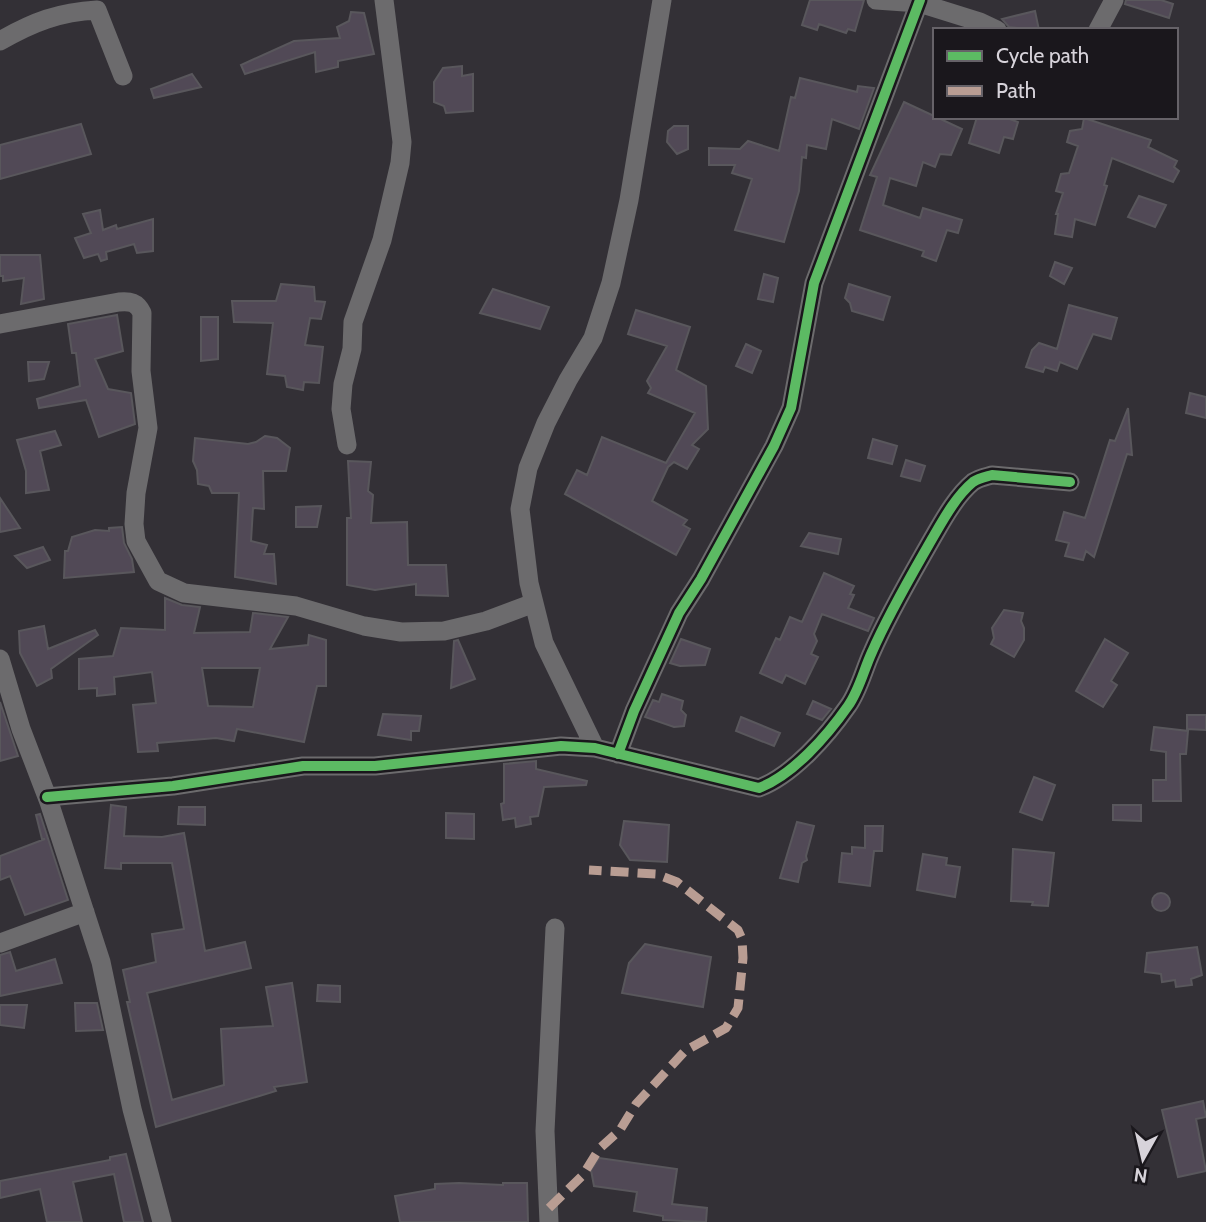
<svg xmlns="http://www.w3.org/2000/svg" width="1206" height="1222" viewBox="0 0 1206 1222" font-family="Cabin,sans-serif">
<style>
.building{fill:#514956;stroke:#59575c;stroke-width:2;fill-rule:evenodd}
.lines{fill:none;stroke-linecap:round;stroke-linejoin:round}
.street{stroke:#6c6b6d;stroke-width:19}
.quiet{stroke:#b99d93;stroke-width:9;stroke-dasharray:18 9;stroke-linecap:butt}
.cycleway-casing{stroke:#1a171c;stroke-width:15}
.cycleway{stroke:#5cba63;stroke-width:10}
</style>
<rect width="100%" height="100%" fill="#333036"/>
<path class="building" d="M810,0H864L855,31L848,29L846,33L819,24L817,30L802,25Z
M1126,0H1161L1173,4L1169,18L1125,4Z
M1035,11L1039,30L1009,27L1002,19Z
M351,12L364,13L374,54L338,61V67L316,72L315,52L245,74L241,65L294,41L340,38L337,27L349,21Z
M462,66V76L473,74V111L446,113L444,106L434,102V82L443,68Z
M192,74L201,87L154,98L151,89Z
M800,78L857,92L858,86L874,88L859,129L832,119L826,149L807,145L806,158L802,157L799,191L784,242L735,230L752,179L732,173L735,165H709V148L740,149L748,141L779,151L791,97L795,98Z
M904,102L962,129L951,155L940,154L935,167L923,162L916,186L890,178L883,205L920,218L923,208L962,220L958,233L947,230L936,261L922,256L924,251L860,230L877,177L870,175Z
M977,117H1004L1018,122L1013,139L1004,137L999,153L969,143Z
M1084,118L1151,140L1148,147L1177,161L1174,167L1179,171L1173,182L1112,158L1104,185L1107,186L1095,225L1075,219L1072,237L1055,234L1058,214H1056L1063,193L1056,191L1061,174L1069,173L1078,146L1067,142L1070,131L1082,129Z
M81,124L91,154L0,179V145Z
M674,126H688V149L677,154L667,142L668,131Z
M1139,196L1166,205L1155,227L1128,217Z
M100,210L103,230L116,225L117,229L153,219V251L137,253L134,244L106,252L107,259L101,261L98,254L84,258L75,238L91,233L83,214Z
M0,255H40L44,299L21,304L24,278L3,281V276H0Z
M1055,262L1072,268L1064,284L1050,276Z
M764,274L778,278L773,302L758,299Z
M281,284L314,287L315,301L325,302L321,319L310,318L305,345L323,347L319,383L304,382L303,390L287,387L285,376L267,374L273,323L234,322L232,301H276Z
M849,284L890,297L883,320L852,311L850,303L845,298Z
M493,289L549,307L540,329L480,313Z
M1069,305L1117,318L1111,339L1093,334L1077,369L1060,362L1057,371L1045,367L1043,372L1026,367L1032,350L1039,343L1057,349Z
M636,310L690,327L676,370L706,386L708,429L692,445L699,449L687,469L674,462L668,467L652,501L687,520L683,525L690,529L676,555L565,494L577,470L587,475L602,437L666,463L695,413L648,393L651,388L647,381L667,346L628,334Z
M117,315L123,351L95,359L108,389L131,393L135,424L99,437L86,400L39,408L37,399L80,386L76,353H72L68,324Z
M201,317H218V359L201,361Z
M746,344L761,351L752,373L736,366Z
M28,362H49L44,379L29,381Z
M1190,393L1206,397V418L1186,413Z
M1128,408L1132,455L1127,454L1094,557L1086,551L1083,560L1065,556L1069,543L1056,540L1064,512L1085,518L1110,440L1115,441Z
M55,431L61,445L40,451L49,490L26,493V471L17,440Z
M265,436L277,438L290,448L286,471H263L264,509L253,508L251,541L267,545L264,554H274L276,584L235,577L239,493H212L209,486L198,484L197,470L193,461L195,438L248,444L256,442Z
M873,439L897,446L892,464L868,458Z
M906,460L925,466L920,481L901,476Z
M348,461L371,462L368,491L373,495L371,523L407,522L408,565H446L448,596L416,595V584L375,590L347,585V518H351Z
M0,498L20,528L0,532Z
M321,506L317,527H296V507Z
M122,527L124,543L132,559L134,572L64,578L65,551H68L72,537L95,530L109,531V528Z
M809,533L841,539L838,554L801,546Z
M43,547L50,560L27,568L15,556Z
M824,573L854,586L850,594L854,595L848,608L874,618L868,631L822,614L814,634L817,641L811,654L818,657L805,684L786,675L782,683L760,673L776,638L780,640L790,617L802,622Z
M165,598L182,605L200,607L194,633L250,632L253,613L288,617L270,649L308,645L309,635L326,640V686H317L304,742L237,729L234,741L216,738L157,743L158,751L138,752L133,705L156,703L152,672L114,677L115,694L97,696V688L79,689V659L113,656L121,628L165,630ZM202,668H260L253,707L208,706Z
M1004,610L1023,613L1021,621L1024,628V640L1014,657L991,644L994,638L992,628Z
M44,626L48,649L95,630L98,635L51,669L52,678L37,686L20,653L19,631Z
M681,639L710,649L705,665L680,666L670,663Z
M1105,639L1128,653L1111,681L1117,685L1103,707L1076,691Z
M458,640L475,679L451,688L454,641Z
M662,694L683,701L681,710L686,715L684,726L674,727L645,717L653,700L659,702Z
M813,701L831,709L822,720L807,714Z
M0,702L18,756L0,761Z
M383,714L421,716L419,731H411V740L378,735Z
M1187,715H1206V730L1187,729Z
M741,717L780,733L774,746L736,731Z
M1154,727L1188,731L1186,754H1180L1181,801H1153V780H1166V752L1151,750Z
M536,761V769L587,781L586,785L544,787L538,816L530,817L531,824L516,827L515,818L503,820L501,804L504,803V764Z
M1034,777L1055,785L1042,820L1020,812Z
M111,805L126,807L124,836L162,837L184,833L205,951L245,942L251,968L147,993L172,1100L224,1085L221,1029L273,1026L266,987L292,983L307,1082L274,1087L276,1091L156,1127L127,1002H130L123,970L156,962L152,934L184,929L172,863H121V869L105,868Z
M1113,805H1141V821L1113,820Z
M179,807H205V825L178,824Z
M446,813L474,814V839L446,838Z
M40,814L68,900L25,915L10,876L0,880V856L45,839H42L36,815Z
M624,821L669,825L667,862L630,860L620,845Z
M797,822L814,826L806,856L807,860L802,863L798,882L780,878Z
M865,826H883L882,851H874L870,886L839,882L842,853L852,854V847L865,848Z
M1013,849L1054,853L1048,906L1032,905L1033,902L1011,901Z
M923,854L947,858L946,865L960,867L955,897L917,890Z
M1152 902a9 9 0 1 1 18 0a9 9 0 1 1-18 0Z
M645,944L711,957L703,1007L622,993L629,963Z
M1197,947L1202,975L1191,979L1192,985L1176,987L1175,980L1162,982L1161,974L1145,972L1147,953Z
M10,952L16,971L55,959L62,983L0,996V955Z
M318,985L340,986V1002L317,1001Z
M75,1003H97L103,1030L76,1031Z
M0,1005H27L24,1028L0,1025Z
M1203,1101L1206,1117L1196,1119L1206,1171L1178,1177L1162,1110Z
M126,1154L143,1222H124L114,1174L73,1182L82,1222H47L40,1189L0,1198V1181L110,1160V1157Z
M599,1158L677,1169L672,1204L707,1208L706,1222L663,1220V1216L634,1211L637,1192L594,1186L591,1170Z
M459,1183L503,1185V1183H527L528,1222H400L395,1196L435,1189V1184Z"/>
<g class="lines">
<path class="street" d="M876,0L919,3L980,22L997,30
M1098,30L1114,0
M0,41C33,22 59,12 97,10L123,76
M0,324L119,302C130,301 137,302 142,313L141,371L148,428L136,493L134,524L136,541L158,581L184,593L296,606L364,626L401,632L444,631L486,621L534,603
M347,445L341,409L343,384L352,349L353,322L382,240L400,163L402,142L384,0
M0,659L21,729L49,802L101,962L132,1109L162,1222
M595,748L544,643L529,583L520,509L528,468L546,423L568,380L593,338L611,283L629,200L662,0
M618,754L634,711L679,613L701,579L774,446L791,408L814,283L920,0
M47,797L173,786L303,766H375L561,746L595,748L759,788C793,775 827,736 848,706C859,691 864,669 872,652C889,613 911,576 932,539C943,520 956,496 973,482C979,478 985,477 992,475L1070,482
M0,943L85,912
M549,1222L545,1131L555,928"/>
<path class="quiet" d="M549,1208L583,1175L599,1149L620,1130L636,1104L685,1051L726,1028L738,1008L743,958L742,939L738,930L677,882L656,874L589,870"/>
<g class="cycleway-casing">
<path id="cycleway" d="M618,754L634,711L679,613L701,579L774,446L791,408L814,283L920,0
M47,797L173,786L303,766H375L561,746L595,748L759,788C793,775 827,736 848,706C859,691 864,669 872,652C889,613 911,576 932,539C943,520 956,496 973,482C979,478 985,477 992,475L1070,482"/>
</g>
<use href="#cycleway" class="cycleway"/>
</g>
<rect x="933" y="28" width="245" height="91" fill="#1a171c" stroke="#666268" stroke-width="2"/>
<rect x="947" y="51" width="35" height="10" fill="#5cba63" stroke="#666268" stroke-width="2"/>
<text x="996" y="63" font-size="21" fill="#d7d3da">Cycle path</text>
<rect x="947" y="86" width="35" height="10" fill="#b99d93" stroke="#666268" stroke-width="2"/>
<text x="996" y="98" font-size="21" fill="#d7d3da">Path</text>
<g transform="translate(1143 1159) rotate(188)" stroke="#1a171c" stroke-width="5" paint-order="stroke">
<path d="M0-5L12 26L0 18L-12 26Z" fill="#d7d3da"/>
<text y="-10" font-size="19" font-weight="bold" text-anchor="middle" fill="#d7d3da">N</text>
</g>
</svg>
